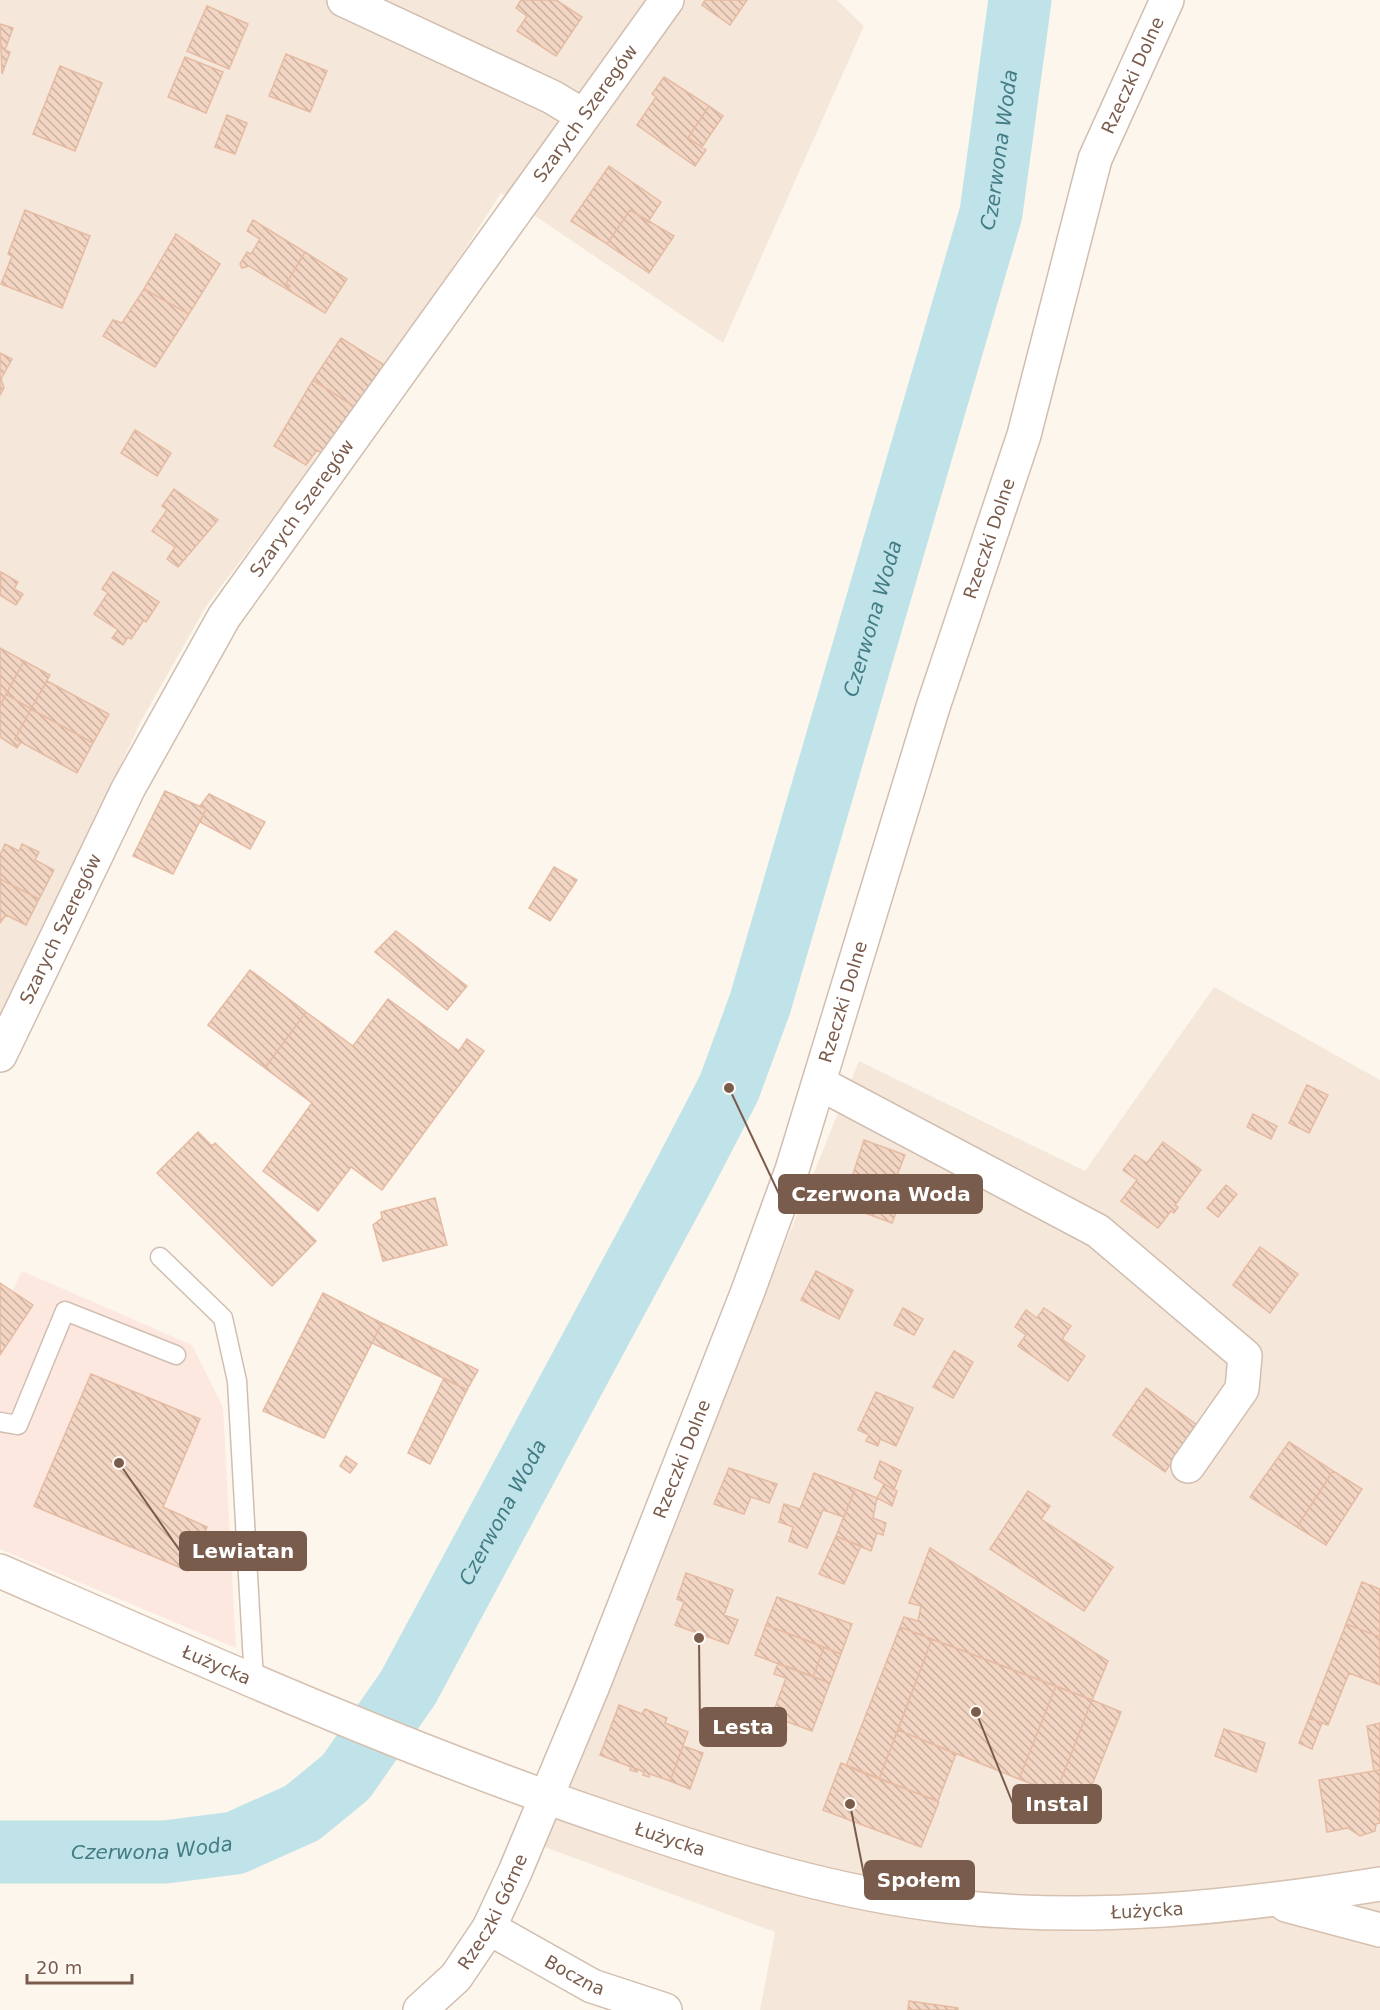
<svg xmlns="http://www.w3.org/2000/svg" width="1380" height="2010" viewBox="0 0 1380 2010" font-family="'DejaVu Sans',sans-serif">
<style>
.residential{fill:#f5e8da}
.commercial{fill:#fde8e0}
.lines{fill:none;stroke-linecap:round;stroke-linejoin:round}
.river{stroke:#bfe3e8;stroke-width:63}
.building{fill:url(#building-back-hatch);stroke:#e6bba3;stroke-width:1.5}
.lane-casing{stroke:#d1beb0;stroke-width:21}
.street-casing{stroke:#d1beb0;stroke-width:36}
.secondary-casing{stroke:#d6c0b0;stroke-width:36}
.lane{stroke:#fff;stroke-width:18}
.street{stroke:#fff;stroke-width:33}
.secondary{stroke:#fff;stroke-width:33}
.labels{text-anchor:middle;stroke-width:5;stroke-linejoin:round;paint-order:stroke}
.street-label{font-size:18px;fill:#7a5c4d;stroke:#fffaf3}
.water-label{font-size:20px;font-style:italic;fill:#437c86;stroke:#fffaf3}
.leader{fill:none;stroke:#7a5c4d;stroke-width:2}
.callout-dot{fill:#7a5c4d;stroke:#fffaf3;stroke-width:2}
.callout{fill:#7a5c4d;stroke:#7a5c4d;stroke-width:2}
.callout-label{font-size:20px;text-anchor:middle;font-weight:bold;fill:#fff}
</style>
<defs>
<pattern id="building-back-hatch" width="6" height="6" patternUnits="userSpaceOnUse" patternTransform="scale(1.5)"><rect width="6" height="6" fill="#f3d5c3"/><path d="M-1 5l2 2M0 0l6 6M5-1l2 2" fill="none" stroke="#cab0a1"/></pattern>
</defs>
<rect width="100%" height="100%" fill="#fdf6ec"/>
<path class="residential" d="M0,0H837L864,26L723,343L501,193L406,341L310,479L281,507L207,605L141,721L42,935L0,1015Z
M1214,987L1380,1080V2010H760L775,1932L542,1846L859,1061L1085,1171Z"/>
<path class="commercial" d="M22,1271L192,1345L223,1407L236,1648L0,1549V1319Z"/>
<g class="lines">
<path class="river" id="s1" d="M0,1852H165L235,1843L302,1813L346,1777L408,1688L686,1171L729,1088L760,1004L991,213L1020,0"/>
</g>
<path class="building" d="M521,0H556L582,17L556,56L517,31L527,16L516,8Z
M705,0H747L730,25L702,5Z
M207,6L248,24L229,69L187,51Z
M0,24L13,28L5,50L10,52L2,74Z
M286,54L327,71L310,112L269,96Z
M185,57L223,72L206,113L168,97Z
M60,66L102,83L75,151L33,134Z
M664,77L709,106L688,138L706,150L695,166L637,125L656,97L652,94Z
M709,106L723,116L702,147L688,138Z
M227,115L247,123L235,154L215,147Z
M609,166L661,202L648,222L630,210L607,244L571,221Z
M25,210L90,236L62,308L1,284L12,256L8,254Z
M630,210L674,236L649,273L607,244Z
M253,220L305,252L286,284L290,286L288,290L249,266L242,268L240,264L247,252L251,254L260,239L247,231Z
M176,234L220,264L189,314L144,289Z
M305,252L347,279L325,313L288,290L290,286L286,284Z
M144,289L189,314L155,367L103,336L113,320L122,323Z
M341,338L386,366L358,409L313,380Z
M0,353L12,359L1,379L4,388L0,395Z
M313,380L358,409L328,457L317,450L306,465L274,446Z
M135,430L171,453L157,476L121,453Z
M174,489L218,520L178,567L167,559L175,547L152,531L167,510L162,506Z
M1,572L18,582L14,589L23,594L16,605L0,595Z
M113,572L159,602L146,622L144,620L131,639L128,637L123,645L112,638L118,630L94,614L108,593L102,589Z
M0,648L24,661L0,706Z
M24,661L50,675L31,709L6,694Z
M47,681L109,714L93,743L31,709Z
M6,694L31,709L15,739L21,742L17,748L0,737V706Z
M31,709L93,743L77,773L15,739Z
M165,791L206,809L173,874L133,856Z
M209,794L265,822L250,849L200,822L206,809L200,806Z
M5,844L19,851L22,844L39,852L35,860L54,870L39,899L0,879V855Z
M554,867L577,880L550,921L529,908Z
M0,879L39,899L26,925L6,915L0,923Z
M396,931L467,986L447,1010L375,952Z
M250,970L306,1012L265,1068L208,1025Z
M388,999L459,1051L467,1039L484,1051L382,1190L351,1167L318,1211L263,1171L312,1103L265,1068L306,1012L353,1046Z
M1307,1085L1328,1095L1309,1133L1289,1123Z
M1253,1114L1277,1126L1271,1139L1247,1127Z
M198,1132L212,1146L215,1143L316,1241L272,1286L157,1173Z
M864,1140L905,1155L892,1188L904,1193L892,1223L843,1205Z
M1163,1142L1201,1170L1175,1205L1178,1207L1174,1213L1171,1211L1158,1228L1121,1201L1137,1180L1123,1170L1135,1155L1147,1163Z
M1226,1185L1237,1194L1218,1217L1207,1208Z
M435,1198L447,1245L383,1261L373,1225L382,1218L381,1212Z
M1260,1247L1298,1274L1270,1313L1233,1285Z
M816,1271L853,1290L839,1319L801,1300Z
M0,1283L33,1305L0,1355Z
M323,1293L382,1323L324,1438L263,1411Z
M903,1308L923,1319L914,1335L894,1325Z
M1044,1308L1071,1326L1062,1339L1085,1356L1068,1381L1018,1346L1026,1335L1015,1327L1026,1310L1037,1318Z
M382,1323L478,1370L467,1390L372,1343Z
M954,1351L973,1362L953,1398L933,1387Z
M91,1374L200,1419L163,1507L207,1527L188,1571L34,1506Z
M444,1378L467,1390L430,1464L408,1453Z
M1146,1388L1197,1425L1165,1472L1113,1435Z
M876,1392L913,1408L896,1446L880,1439L878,1446L866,1441L869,1435L858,1430Z
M1289,1442L1333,1471L1297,1527L1250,1497Z
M346,1456L357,1464L350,1473L340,1466Z
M880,1461L901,1471L894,1490L874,1478Z
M729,1468L777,1484L769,1503L751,1497L744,1514L714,1504Z
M1333,1471L1362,1489L1326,1545L1297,1527Z
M814,1473L855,1489L844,1517L823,1510L807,1548L789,1541L793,1527L779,1522L784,1504L800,1509Z
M884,1484L897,1491L892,1506L877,1498Z
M855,1489L877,1498L873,1518L886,1523L883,1535L877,1533L871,1551L836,1536Z
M1028,1491L1050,1506L1041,1519L1113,1567L1084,1611L990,1549Z
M836,1536L861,1546L844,1584L819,1574Z
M930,1548L1108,1661L1092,1700L900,1627L904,1617L918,1621L921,1606L909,1603Z
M686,1573L733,1590L724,1615L738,1620L728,1644L675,1625L684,1602L677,1599Z
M1362,1582L1380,1589V1637L1346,1624Z
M777,1597L852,1624L841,1654L766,1625Z
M1346,1624L1380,1637V1685L1349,1673L1328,1725L1309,1718Z
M766,1625L824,1647L813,1677L755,1655Z
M900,1627L932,1639L879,1779L846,1766Z
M932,1639L1056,1686L1019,1779L898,1730Z
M824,1647L841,1654L830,1683L813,1677Z
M778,1663L830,1683L812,1731L772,1716L786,1678L774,1674Z
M1056,1686L1092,1700L1056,1793L1019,1779Z
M1092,1700L1121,1712L1084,1805L1056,1793Z
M619,1705L642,1714L645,1709L667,1718L665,1723L688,1732L670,1781L650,1774L649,1777L643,1775L644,1772L637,1769V1772L630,1770L631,1767L600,1755Z
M1309,1718L1322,1723L1312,1749L1299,1743Z
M755,1721L787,1727L785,1742L753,1736Z
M1380,1723V1770L1374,1771L1367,1726Z
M1224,1729L1265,1743L1256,1772L1215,1756Z
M898,1730L956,1754L938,1801L879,1779Z
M683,1746L703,1753L690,1789L670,1781Z
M841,1763L939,1802L921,1847L823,1810Z
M1380,1770V1823L1376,1824L1375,1831L1360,1836L1348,1828L1327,1832L1319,1780Z
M909,2001L958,2008V2010H908Z"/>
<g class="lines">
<g class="lane-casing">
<path id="lane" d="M160,1257L223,1318L237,1381L254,1681
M0,1422L18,1425L65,1311L176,1355"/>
</g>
<g class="street-casing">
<g id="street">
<path d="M344,0L552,97L582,115"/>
<path id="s2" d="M0,1055L128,789L224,617L667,0"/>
<path d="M819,1083L1098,1231L1245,1356L1242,1389L1188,1466"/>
<path id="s3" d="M489,1928L592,1986L665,2010"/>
<path id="s4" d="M420,2010L456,1977L489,1928L515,1872L592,1688L748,1291L792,1170L933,707L1024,435L1095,159L1167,0"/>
</g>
</g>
<g class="secondary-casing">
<g id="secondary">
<path id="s5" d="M0,1571C204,1660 407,1751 618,1822C726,1859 833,1893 947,1906C1091,1923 1237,1907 1380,1884"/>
<path d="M1286,1905L1380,1930"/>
</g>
</g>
<use href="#lane" class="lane"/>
<use href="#street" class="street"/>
<use href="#secondary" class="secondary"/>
</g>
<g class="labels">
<g class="street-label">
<text dy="6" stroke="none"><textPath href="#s4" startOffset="2072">Rzeczki Dolne</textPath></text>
<text dy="6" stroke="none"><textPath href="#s2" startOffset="1112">Szarych Szeregów</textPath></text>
<text dy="6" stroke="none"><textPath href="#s2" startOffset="626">Szarych Szeregów</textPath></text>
<text dy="6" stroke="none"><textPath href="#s4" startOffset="1586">Rzeczki Dolne</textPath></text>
<text dy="6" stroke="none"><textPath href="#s2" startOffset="140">Szarych Szeregów</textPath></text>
<text dy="6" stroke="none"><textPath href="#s4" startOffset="1100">Rzeczki Dolne</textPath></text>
<text dy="6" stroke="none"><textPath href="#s4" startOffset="615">Rzeczki Dolne</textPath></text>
<text dy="6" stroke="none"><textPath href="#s5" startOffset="236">Łużycka</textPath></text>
<text dy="6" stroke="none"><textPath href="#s5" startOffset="722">Łużycka</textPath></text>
<text dy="6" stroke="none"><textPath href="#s4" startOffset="124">Rzeczki Górne</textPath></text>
<text dy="6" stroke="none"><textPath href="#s5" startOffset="1208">Łużycka</textPath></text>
<text dy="6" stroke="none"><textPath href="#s3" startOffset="98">Boczna</textPath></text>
</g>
<g class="water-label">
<text dy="7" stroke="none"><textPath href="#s1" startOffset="2132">Czerwona Woda</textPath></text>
<text dy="7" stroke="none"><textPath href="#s1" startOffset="1646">Czerwona Woda</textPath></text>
<text dy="7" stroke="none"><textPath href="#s1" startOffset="674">Czerwona Woda</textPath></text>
<text dy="7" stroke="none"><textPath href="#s1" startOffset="152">Czerwona Woda</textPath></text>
</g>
</g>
<path class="leader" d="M729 1088L779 1194M119 1463L180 1551M699 1638L700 1727M976 1712L1013 1804M850 1804L865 1880"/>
<g class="callout-dot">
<circle cx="729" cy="1088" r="6"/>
<circle cx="119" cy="1463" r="6"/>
<circle cx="699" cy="1638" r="6"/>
<circle cx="976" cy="1712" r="6"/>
<circle cx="850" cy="1804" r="6"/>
</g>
<g class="callout">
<rect x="779" y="1175" width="203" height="38" rx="6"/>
<rect x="180" y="1532" width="126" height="38" rx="6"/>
<rect x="700" y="1708" width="86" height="38" rx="6"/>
<rect x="1013" y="1785" width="88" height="38" rx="6"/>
<rect x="865" y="1861" width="109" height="38" rx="6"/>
</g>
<g class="callout-label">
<text x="881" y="1201">Czerwona Woda</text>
<text x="243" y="1558">Lewiatan</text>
<text x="743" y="1734">Lesta</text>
<text x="1057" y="1811">Instal</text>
<text x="919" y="1887">Społem</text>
</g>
<path d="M27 1974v9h105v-9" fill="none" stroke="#7a5c4d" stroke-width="3"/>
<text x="36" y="1974" font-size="18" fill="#7a5c4d" stroke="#fffaf3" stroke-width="4.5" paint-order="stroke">20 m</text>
</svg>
